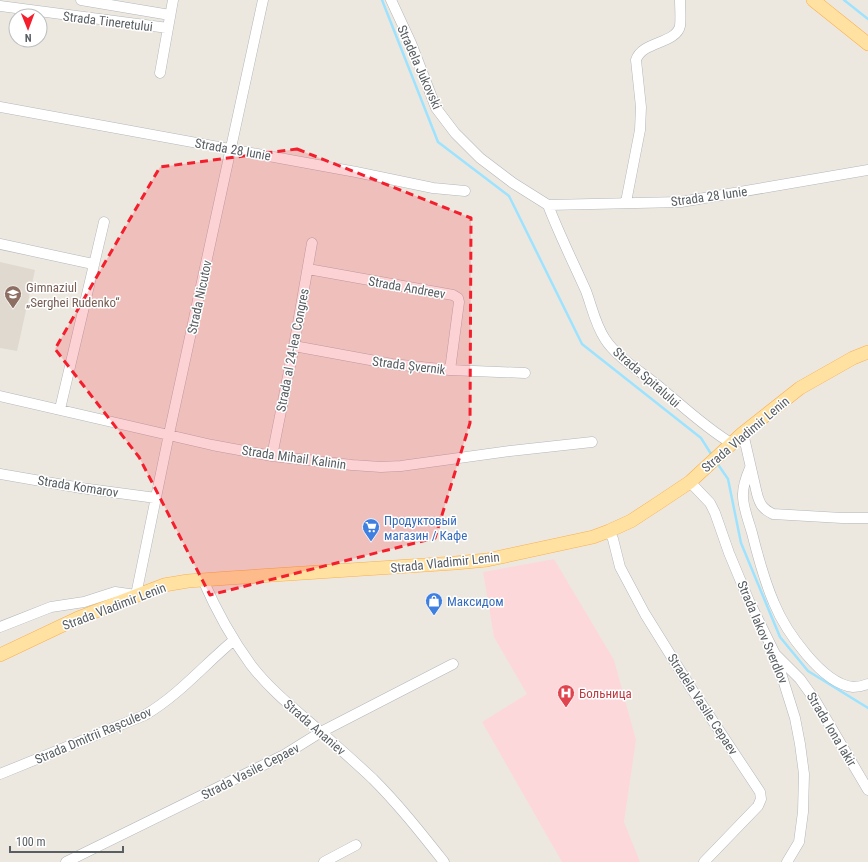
<svg xmlns="http://www.w3.org/2000/svg" width="868" height="862" viewBox="0 0 868 862" font-family="'Roboto Condensed',sans-serif">
<style>
.education{fill:#dfd9d0}
.medical{fill:#fdd8db}
.lines{fill:none;stroke-linecap:round;stroke-linejoin:round}
.stream{stroke:#9de3ff;stroke-width:2.5}
.minor-casing{stroke:#b2b7bb;stroke-width:11}
.major-casing{stroke:#fbaf4a;stroke-width:14}
.minor{stroke:#fff;stroke-width:10}
.major{stroke:#ffe2a2;stroke-width:13}
.marked{fill:#f41e2d;fill-opacity:0.2;stroke:#f41e2d;stroke-width:3;stroke-dasharray:8 5;stroke-linejoin:round}
.labels{text-anchor:middle;stroke-width:3;stroke-linejoin:round;paint-order:stroke}
.street-label{font-size:13px;fill:#585e62;stroke:#fff}
.education-label{font-size:13px;fill:#785e54;stroke:#fff;text-anchor:start}
.shop-label{font-size:13px;fill:#366cbe;stroke:#fff;text-anchor:start}
.health-label{font-size:13px;fill:#be3a42;stroke:#fff;text-anchor:start}
</style>
<rect width="100%" height="100%" fill="#ede8df"/>
<path class="education" d="M0,262L35,270L17,351L0,348Z"/>
<path class="medical" d="M554,559L614,660L636,740L624,822L640,862H562L482,722L527,694L494,637L483,572Z"/>
<g class="lines">
<path class="stream" d="M382,0L438,142L509,196L582,344L701,438L713,457
M844,0L868,19
M717,463L728,479L741,543L780,637L808,671L868,708"/>
<g class="minor-casing">
<path id="minor" d="M81,0L170,15
M391,0L411,43L436,108L455,133L480,158L513,183L548,205
M0,6L168,28
M160,73L173,0
M0,107L356,172L433,188L465,191
M626,202L640,130L641,107L636,60C642,41 676,44 680,26C681,18 680,8 680,0
M548,205L681,202L868,170
M548,205C559,234 573,262 586,291C592,307 595,324 605,339C617,358 645,374 662,389C685,408 706,428 731,443
M0,244L93,264
M308,269L453,295L458,298L459,302L450,370
M294,346L392,364L450,370L525,373
M0,396L212,445L272,456L352,465L381,467L401,466L510,451L592,442
M60,409L104,222
M743,433L757,494C760,505 763,509 773,514L842,518H868
M272,456L294,346L312,243
M750,468C747,475 743,486 743,494C742,505 749,522 752,533C758,557 764,580 774,603C785,630 822,684 853,687C858,687 863,686 868,684
M0,474L81,488L156,498
M690,482L710,503L715,513L729,553L749,601L775,654L795,718L800,744L804,774L803,812L799,842L787,862
M609,531L613,539L620,567L645,614L691,688L760,792L761,799L758,806L704,862
M203,580C216,610 232,639 251,665C271,691 297,711 321,732C339,748 356,763 373,779C399,805 421,833 444,862
M0,627L51,607L84,602L115,592L136,595L169,434L263,0
M776,655L800,679L815,700L868,790
M0,774L145,715C179,695 204,665 234,640
M66,862L284,755L321,732L453,664
M324,862L356,845"/>
</g>
<g class="major-casing">
<path id="major" d="M813,0L868,44
M0,655L78,618L164,585L188,581L229,578L455,563L487,560L593,537L609,531L631,521L657,504L690,482L743,433L800,388L853,358L868,352"/>
</g>
<use href="#minor" class="minor"/>
<use href="#major" class="major"/>
</g>
<path class="marked" d="M297,149L471,218L470,423L435,538L210,595L139,457L55,349L160,167Z"/>
<defs>
<g id="school-pin" transform="scale(0.9)"><path d="M0 17L-7.5 6A9.5 9.5 0 1 1 7.5 6Z" fill="#8d6e63" stroke="#fff"/><path d="M0-5L7-2L0 1L-7-2ZM-4 1L0 2.5L4 1V4Q0 6-4 4Z" fill="#fff"/></g>
<g id="supermarket-pin" transform="scale(0.9)"><path d="M0 17L-7.5 6A9.5 9.5 0 1 1 7.5 6Z" fill="#3f7fe0" stroke="#fff"/><path d="M-6-5.5h2.5l.6 2H6L4.5 2H-2.5L-4.4-4H-6ZM-1.5 3.2a1.3 1.3 0 1 0 .1 0ZM3 3.2a1.3 1.3 0 1 0 .1 0Z" fill="#fff"/></g>
<g id="shop-pin" transform="scale(0.9)"><path d="M0 17L-7.5 6A9.5 9.5 0 1 1 7.5 6Z" fill="#3f7fe0" stroke="#fff"/><path d="M-5-2.5h2.3a2.7 3.5 0 0 1 5.4 0H5L5.5 6h-11ZM-1.5-2.5h3a1.5 2.3 0 0 0-3 0Z" fill="#fff"/></g>
<g id="hospital-pin" transform="scale(0.9)"><path d="M0 17L-7.5 6A9.5 9.5 0 1 1 7.5 6Z" fill="#e0444e" stroke="#fff"/><path d="M-5-5h3v3.5h4V-5h3V5h-3V1.5h-4V5h-3Z" fill="#fff"/></g>
</defs>
<g fill-rule="evenodd">
<use href="#school-pin" x="13" y="294"/>
<use href="#supermarket-pin" x="371" y="527"/>
<use href="#shop-pin" x="434" y="601"/>
<use href="#hospital-pin" x="566" y="693"/>
</g>
<g class="labels">
<g class="street-label">
<text transform="translate(108 21) rotate(7)" y="5">Strada Tineretului</text>
<text transform="translate(420 67) rotate(66)" y="5">Stradela Jukovski</text>
<text transform="translate(233 149) rotate(10)" y="5">Strada 28 Iunie</text>
<text transform="translate(709 196) rotate(-8)" y="5">Strada 28 Iunie</text>
<text transform="translate(407 287) rotate(10)" y="5">Strada Andreev</text>
<text transform="translate(199 297) rotate(-78)" y="5">Strada Nicutov</text>
<text transform="translate(292 350) rotate(-79)" y="5">Strada al 24-lea Congres</text>
<text transform="translate(409 365) rotate(7)" y="5">Strada Șvernik</text>
<text transform="translate(647 377) rotate(41)" y="5">Strada Spitalului</text>
<text transform="translate(745 434) rotate(-40)" y="5">Strada Vladimir Lenin</text>
<text transform="translate(294 457) rotate(8)" y="5">Strada Mihail Kalinin</text>
<text transform="translate(78 486) rotate(9)" y="5">Strada Komarov</text>
<text transform="translate(445 562) rotate(-6)" y="5">Strada Vladimir Lenin</text>
<text transform="translate(114 606) rotate(-21)" y="5">Strada Vladimir Lenin</text>
<text transform="translate(763 632) rotate(67)" y="5">Strada Iakov Sverdlov</text>
<text transform="translate(703 704) rotate(57)" y="5">Stradela Vasile Cepaev</text>
<text transform="translate(315 727) rotate(41)" y="5">Strada Ananiev</text>
<text transform="translate(832 729) rotate(59)" y="5">Strada Iona Iakir</text>
<text transform="translate(93 735) rotate(-23)" y="5">Strada Dmitrii Rașculeov</text>
<text transform="translate(250 771) rotate(-27)" y="5">Strada Vasile Cepaev</text>
</g>
<g class="education-label">
<text x="26" y="292">Gimnaziul<tspan x="26" dy="15">„Serghei Rudenko“</tspan></text>
</g>
<g class="shop-label">
<text x="384" y="525">Продуктовый<tspan x="384" dy="15">магазин / Кафе</tspan></text>
<text x="447" y="606">Максидом</text>
</g>
<g class="health-label">
<text x="579" y="698">Больница</text>
</g>
</g>
<g transform="translate(28 28) rotate(179)"><circle r="19" fill="#ffffff" stroke="#bcbfc0"/>
<path d="M0-3L7 15L0 10L-7 15Z" fill="#f41e2d"/>
<text y="-6" font-size="11" font-weight="bold" text-anchor="middle" fill="#585e62">N</text>
</g>
<path d="M10 846v6h113v-6" fill="none" stroke="#585e62" stroke-width="2"/>
<text x="16" y="846" font-size="12" fill="#585e62" stroke="#ffffff" stroke-width="3" paint-order="stroke">100 m</text>
</svg>
